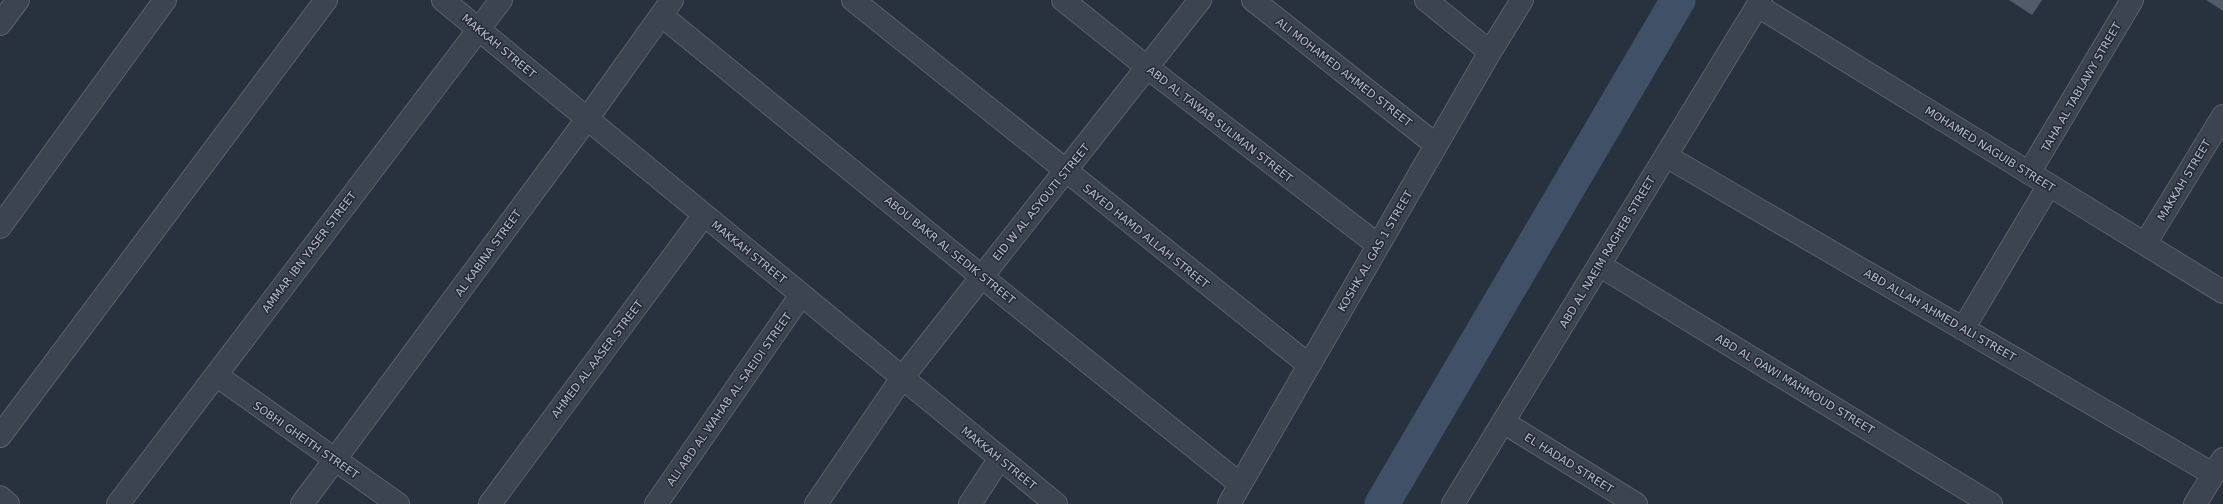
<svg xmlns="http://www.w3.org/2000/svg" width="2223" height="504" viewBox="0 0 2223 504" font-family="'DejaVu Sans',sans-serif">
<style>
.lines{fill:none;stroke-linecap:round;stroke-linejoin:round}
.canal{stroke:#405066;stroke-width:35}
.building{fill:#525b69}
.minor-casing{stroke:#5a626c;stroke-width:24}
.minor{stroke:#3c444f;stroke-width:22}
.labels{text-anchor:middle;stroke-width:3;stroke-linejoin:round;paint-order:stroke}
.street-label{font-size:11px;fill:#b9bfc9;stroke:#212934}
</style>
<rect width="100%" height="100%" fill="#28323f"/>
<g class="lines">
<path class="canal" d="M1382,504L1678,0"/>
</g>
<path class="building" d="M2009,0H2042L2032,15Z
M2206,0H2223V11Z"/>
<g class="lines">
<g class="minor-casing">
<path id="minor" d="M443,0L1056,504
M853,0L1309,365
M1063,0L1148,68L1378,245
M1253,0L1436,145
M1426,0L1490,52
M1758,6L2223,292
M661,15L982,277L1240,484
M0,24L18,0
M1666,156L2213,474
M2029,173L2132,0
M0,227L165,0
M2145,244L2223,116
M1599,265L1991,504
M1963,329L2049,185
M216,375L398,504
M1503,422L1636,504
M0,436L326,0
M0,497L8,504
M118,504L501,0
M302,504L587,119L672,0
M490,504L704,215
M656,504L801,295
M816,504L902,378L1200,0
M970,504L1000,458
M1229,504L1490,52L1522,0
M1453,504L1761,0
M2195,504L2223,459"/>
</g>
<use href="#minor" class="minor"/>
</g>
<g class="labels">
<g class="street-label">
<text transform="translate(499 46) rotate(40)" y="4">MAKKAH STREET</text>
<text transform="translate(1344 72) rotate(38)" y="4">ALI MOHAMED AHMED STREET</text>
<text transform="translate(2081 87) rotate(-60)" y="4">TAHA AL TABLAWY STREET</text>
<text transform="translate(1220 124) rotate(38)" y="4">ABD AL TAWAB SULIMAN STREET</text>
<text transform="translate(1990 149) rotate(32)" y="4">MOHAMED NAGUIB STREET</text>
<text transform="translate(2184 180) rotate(-59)" y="4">MAKKAH STREET</text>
<text transform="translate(1041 202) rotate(-51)" y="4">EID W AL ASYOUTI STREET</text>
<text transform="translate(1146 236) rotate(39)" y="4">SAYED HAMD ALLAH STREET</text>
<text transform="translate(950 250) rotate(39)" y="4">ABOU BAKR AL SEDIK STREET</text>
<text transform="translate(1375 251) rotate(-60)" y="4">KOSHK AL GAS 1 STREET</text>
<text transform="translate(309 252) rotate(-53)" y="4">AMMAR IBN YASER STREET</text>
<text transform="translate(749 252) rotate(39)" y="4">MAKKAH STREET</text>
<text transform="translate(1607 252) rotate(-59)" y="4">ABD AL NAEIM RAGHEB STREET</text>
<text transform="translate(488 253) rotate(-54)" y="4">AL KABINA STREET</text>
<text transform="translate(1940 315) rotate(30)" y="4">ABD ALLAH AHMED ALI STREET</text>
<text transform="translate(597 359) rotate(-53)" y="4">AHMED AL AASER STREET</text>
<text transform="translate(1795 384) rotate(31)" y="4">ABD AL QAWI MAHMOUD STREET</text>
<text transform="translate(729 399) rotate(-55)" y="4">ALI ABD AL WAHAB AL SAEIDI STREET</text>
<text transform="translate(306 440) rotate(35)" y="4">SOBHI GHEITH STREET</text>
<text transform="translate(999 458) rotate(39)" y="4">MAKKAH STREET</text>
<text transform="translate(1569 463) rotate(32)" y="4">EL HADAD STREET</text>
</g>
</g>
</svg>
